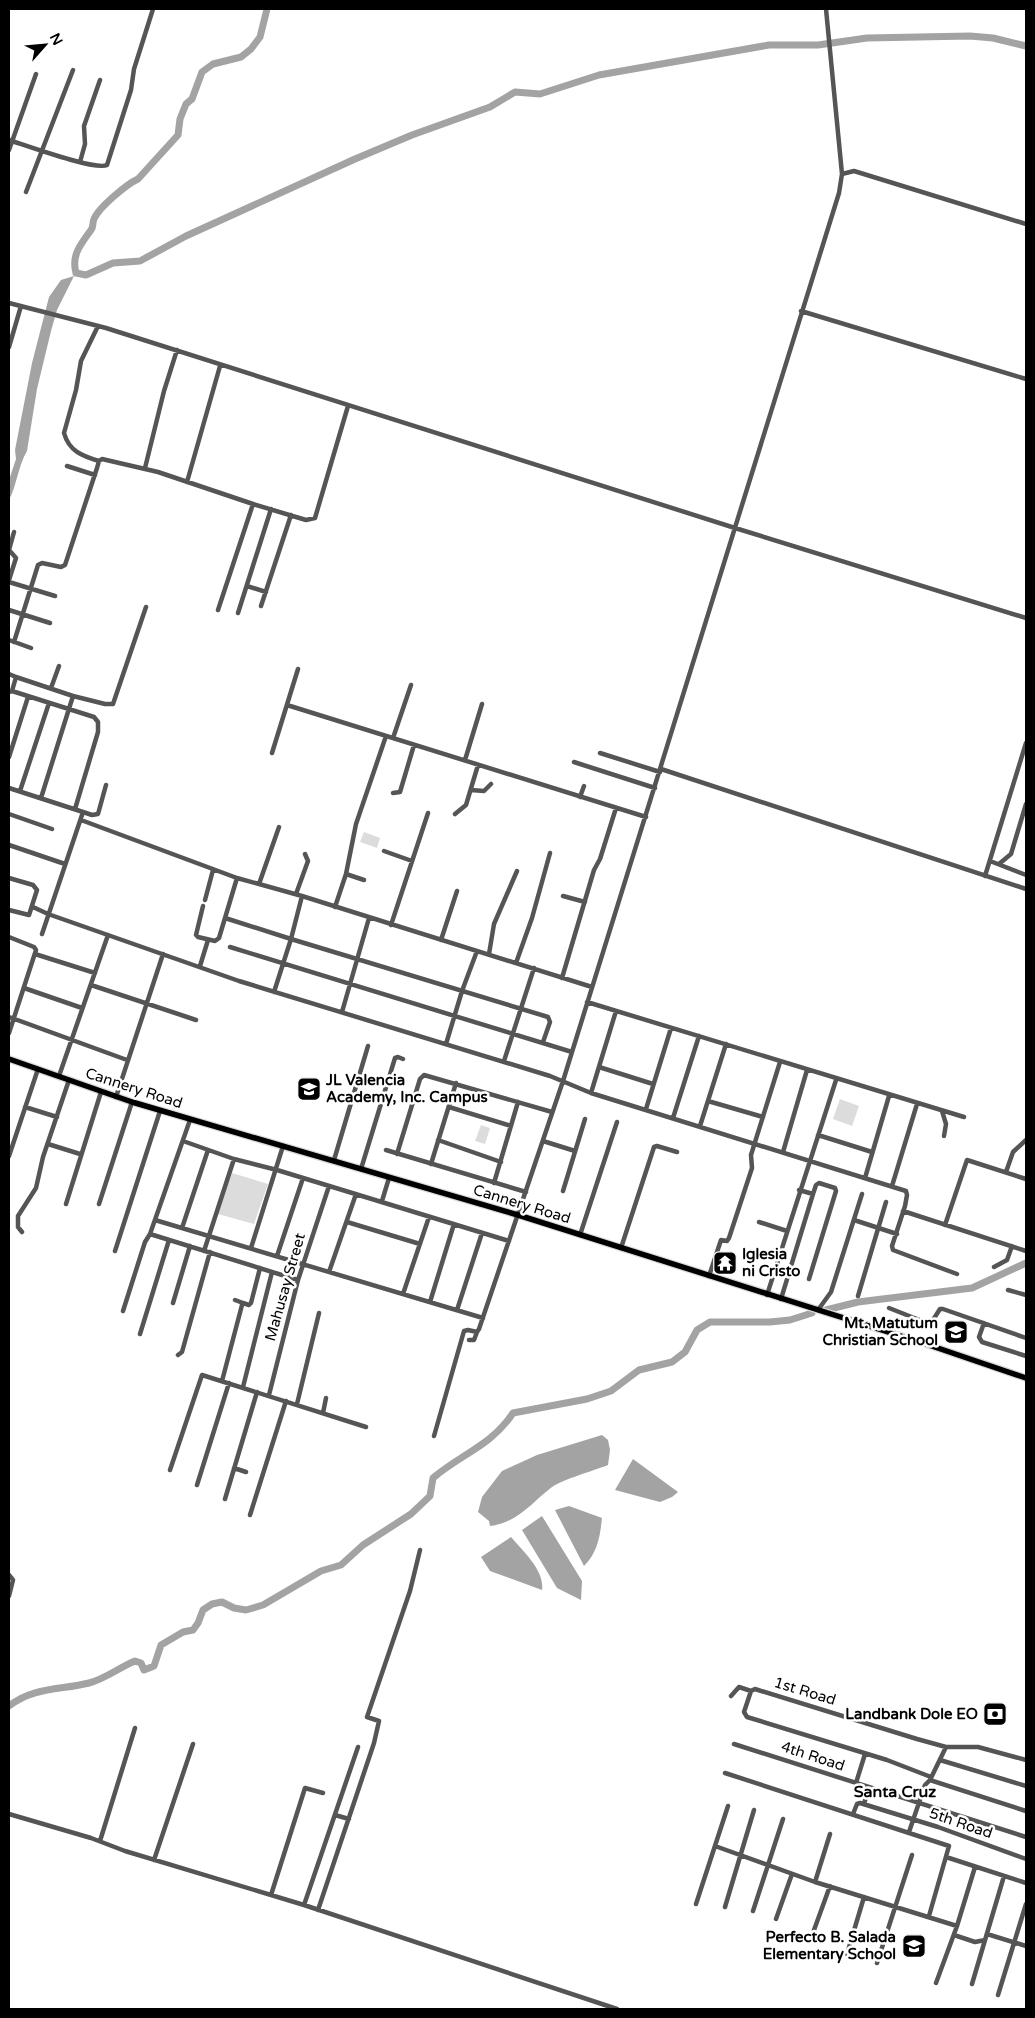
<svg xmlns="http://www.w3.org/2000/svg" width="1035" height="2018" viewBox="0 0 1035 2018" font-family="'Varela Round',sans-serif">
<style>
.green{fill:#dcdcdc}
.water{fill:#a3a3a3}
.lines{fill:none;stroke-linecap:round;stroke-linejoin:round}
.river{stroke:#a3a3a3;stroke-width:7}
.major-casing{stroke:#dbdbdb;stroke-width:8}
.minor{stroke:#555;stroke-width:4.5}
.major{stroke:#000;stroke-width:5.5}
.labels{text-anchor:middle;stroke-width:5;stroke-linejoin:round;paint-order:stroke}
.poi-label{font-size:15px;font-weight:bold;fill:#000;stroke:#fff;text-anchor:end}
.street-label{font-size:15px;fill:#000;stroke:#fff}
.neighbourhood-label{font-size:16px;font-weight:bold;fill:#000;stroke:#fff}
</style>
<rect width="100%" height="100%" fill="#fff"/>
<path class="green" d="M364,832L380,838L377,848L360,842Z
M840,1099L859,1106L852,1126L833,1119Z
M481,1125L490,1128L485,1144L475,1141Z
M232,1173L268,1184L254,1224L218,1214Z"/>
<path class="water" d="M74,276L57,310L51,331L37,389L27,451C18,466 17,485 9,500V480L16,459L15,450L32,363L49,297L61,280Z
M602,1435L608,1440L610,1450L608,1465C593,1471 564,1479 552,1487C532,1502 518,1523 490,1526L489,1521L478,1512L482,1497L502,1471L537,1455Z
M633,1459L678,1492L672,1497L660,1502L615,1490Z
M569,1506L602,1518C600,1536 598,1552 584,1566L555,1510Z
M542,1516L582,1581L581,1600L557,1588L522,1530Z
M511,1537C523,1551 545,1571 542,1590L490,1571L481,1557Z"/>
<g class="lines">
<path class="river" d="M76,273L86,275L113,263L140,261L186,236L355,159L412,135L490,107L515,92L540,94L599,75L769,45H818L867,38L970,36L993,38L1026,46
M76,273C71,255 81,244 91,230C94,226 92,223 94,219C99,207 127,184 138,179L178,135L180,119L186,104L192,99L202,72L213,64L241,57L251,49L260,37L267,9
M826,1310L858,1302L972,1288L1026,1263
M9,1706C33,1687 61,1690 89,1683C105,1679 120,1667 135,1661L141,1663L144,1670L154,1666L161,1645L183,1632L193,1630L198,1623L203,1610L212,1604L222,1602L234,1608L246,1610L263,1605L321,1571L341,1565L363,1545L411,1514L430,1496L433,1478C461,1454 491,1446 513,1413L587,1399L611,1391L639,1370L672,1362L685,1352L697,1330L710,1322H770L790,1320L812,1313"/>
<g class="major-casing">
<path id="major" d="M9,1059L132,1102L518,1215L926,1344L1026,1378"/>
</g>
<path class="minor" d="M9,140C25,145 96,171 107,165L131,90L134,69L153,9
M9,150L36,74
M80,162L85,144L84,126L100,80
M842,174L854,171L1026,224
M26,192L73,70
M9,303L106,328L735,528L1026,618
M801,311L1026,379
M98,326L81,361L76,390L64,433C69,451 82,456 99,461
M9,347L21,306
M67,466L95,475
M145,468L164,391L177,350
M187,482L220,366
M253,504L306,520L315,518L348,406
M9,580L16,558L9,550L14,532
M9,582L55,596
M247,586L266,592
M261,606L291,515
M9,610L50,623
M238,613L271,509
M9,640L31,648
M14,642L38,565L42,563L61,567L65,565L97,468L99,461L102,459L158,472L253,504L218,610
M9,674L16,677L12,691
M16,677L73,696
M51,688L59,666
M9,692L12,691L94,717L98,722V732L75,809
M287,705L646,817
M393,738L411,685
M272,753L298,669
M600,753L660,772
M9,757L28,697
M465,760L482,704
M574,762L655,788
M661,769L1026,889
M9,788L83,812L42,934
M471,790L484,791L491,784
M20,791L49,703
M393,793L400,792L414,745
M580,797L584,786
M41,798L73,696L105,704H113L146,607
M83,812L92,815L98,814L106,785
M9,814L52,829
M455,814L466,805L478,765
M81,820L237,878L302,896L592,987
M9,845L65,864
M384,851L412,861
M990,861L1026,875
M999,864L1011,854L1026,804
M346,874L364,880
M985,876L1026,743
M9,878L33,885L37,890L29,915L9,910
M259,884L279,827
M296,894L308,861L305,854
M563,896L585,902
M205,900L213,870
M203,906L196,935L198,937L215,941L219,938L237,878
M33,907L48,914L239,981L550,1076L591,1093L906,1191L907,1195L905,1206L892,1246L893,1250L957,1274
M335,907L346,874L356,824L386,736
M225,918L291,939L302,896
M391,925L428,813
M9,937L34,947L36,950L9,1033
M441,940L457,891
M230,947L572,1052
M35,954L95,973
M489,954L494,924L517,871
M516,963L532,918L550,853
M200,966L208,940
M562,978L594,870L600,859L616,808
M91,985L196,1020
M24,988L82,1008
M274,992L291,939L548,1017L550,1022L543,1042
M587,1002L964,1117
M342,1012L369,918
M9,1017L127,1060
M446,1044L462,991L477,951
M504,1061L534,968
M599,1067L653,1084
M59,1076L108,935
M591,1093L616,1011
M116,1097L163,954
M708,1101L763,1117
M25,1107L57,1117
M449,1107L511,1126
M646,1109L671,1028
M942,1111L946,1124L944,1136
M673,1118L699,1036
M190,1120L150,1234L298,1280
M700,1126L726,1044
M818,1135L872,1152
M438,1140L501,1162
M183,1141L234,1159L277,1170L509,1241
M543,1141L575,1151
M48,1144L80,1154
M386,1150L526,1192
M783,1152L807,1070
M397,1154L420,1079L424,1075L552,1112
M9,1156L38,1069
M334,1160L368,1046
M431,1164L456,1083
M361,1169L395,1058L398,1057L403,1059
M1006,1172L1013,1152L1026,1140
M865,1178L889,1096
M494,1183L518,1102
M892,1186L917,1104
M799,1190L813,1194L816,1185L819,1183L835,1188L836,1191L809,1279
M563,1191L585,1119
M382,1201L389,1178
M66,1204L101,1092
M99,1204L132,1102
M903,1211L1026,1251
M155,1220L483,1318
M854,1220L897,1234
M347,1222L420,1244
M759,1222L787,1231
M945,1225L967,1160L1026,1179
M182,1228L208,1150
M22,1232L18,1227V1216L36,1188L43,1157L69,1080
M580,1235L617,1122
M251,1248L283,1146
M621,1248L654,1147L657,1146L677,1152
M115,1251L160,1111
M204,1251L234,1159
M277,1256L303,1178
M994,1267L1007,1260L1012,1246
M329,1272L356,1194
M709,1276L721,1240L727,1241L729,1238L752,1168L751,1155L780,1062
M1008,1290L1026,1295
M403,1294L429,1217
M767,1295L836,1080
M858,1296L886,1202
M781,1299L813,1194
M235,1300L243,1303
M430,1302L454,1224
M173,1303L190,1246
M889,1308L927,1323H931L940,1309H943L1026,1338
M457,1310L482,1233
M818,1310L831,1292L862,1194
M123,1311L145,1242L150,1234
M984,1323L979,1337L982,1342L1026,1356
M140,1334L169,1240
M469,1340H474L477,1332
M178,1355L182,1352L210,1252
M222,1381L242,1305L243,1303L249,1305L251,1303L260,1268
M243,1387L272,1272
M269,1395L298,1280L329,1186
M297,1404L319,1313
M323,1413L326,1398
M434,1436L464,1331L468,1330L477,1332L479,1329L563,1081L839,193L842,174L826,9
M234,1468L246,1472
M170,1470L202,1375L366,1427
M197,1485L229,1383
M225,1499L257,1392
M250,1515L286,1401
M9,1575L13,1580L9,1596
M751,1691L744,1712L747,1717L887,1760L931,1777
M731,1696L739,1687L751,1691L755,1689L917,1739L946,1747H978L1026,1760
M734,1744L1026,1837
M940,1760L1026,1786
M725,1773L949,1846L929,1916
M930,1780L1026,1811
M856,1783L865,1754
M864,1804L869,1787
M9,1814L91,1838L125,1851L304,1905L617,2009
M853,1814L857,1804L860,1803L938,1827L1026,1859
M335,1815L349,1819
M909,1832L925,1785L930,1780L946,1747
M100,1841L135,1728
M715,1846L815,1882L957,1926
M946,1857L1026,1883
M154,1860L193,1744
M815,1882L830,1834
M271,1895L305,1788L323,1793
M696,1904L728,1806
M304,1905L358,1747
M725,1907L754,1810
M318,1910L374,1743L379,1721L367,1717L410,1591L420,1550
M753,1911L783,1819
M776,1919L792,1874
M814,1930L830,1886
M987,1934L1026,1946
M954,1935L975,1942L985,1940
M847,1954L864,1897
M877,1963L912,1855
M936,1983L957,1926L975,1867
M972,1984L1004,1876
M998,1995L1026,1904"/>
<use href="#major" class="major"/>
</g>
<defs>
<g id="school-square" transform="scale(1.25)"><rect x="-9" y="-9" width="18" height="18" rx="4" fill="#000" stroke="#fff"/><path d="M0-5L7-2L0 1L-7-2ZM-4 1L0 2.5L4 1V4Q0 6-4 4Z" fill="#fff"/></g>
<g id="temple-square" transform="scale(1.25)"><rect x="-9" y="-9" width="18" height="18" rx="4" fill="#000" stroke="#fff"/><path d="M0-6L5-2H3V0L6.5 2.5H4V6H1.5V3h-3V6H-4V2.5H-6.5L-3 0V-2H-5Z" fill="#fff"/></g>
<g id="bank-square" transform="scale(1.25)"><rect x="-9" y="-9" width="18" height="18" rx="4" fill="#000" stroke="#fff"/><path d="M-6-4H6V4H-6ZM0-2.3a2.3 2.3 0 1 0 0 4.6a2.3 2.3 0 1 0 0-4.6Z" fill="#fff"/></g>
</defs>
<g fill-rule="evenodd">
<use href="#school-square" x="309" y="1089"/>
<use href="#temple-square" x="725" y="1263"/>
<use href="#school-square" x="956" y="1332"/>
<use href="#bank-square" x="995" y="1714"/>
<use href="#school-square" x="914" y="1946"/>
</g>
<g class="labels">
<g class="poi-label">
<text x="326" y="1085" text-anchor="start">JL Valencia<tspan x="326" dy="17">Academy, Inc. Campus</tspan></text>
<text x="742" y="1259" text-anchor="start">Iglesia<tspan x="742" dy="17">ni Cristo</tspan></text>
<text x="938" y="1328">Mt. Matutum<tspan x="938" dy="17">Christian School</tspan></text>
<text x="978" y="1719">Landbank Dole EO</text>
<text x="896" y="1942">Perfecto B. Salada<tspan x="896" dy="17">Elementary School</tspan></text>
</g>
<g class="street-label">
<text transform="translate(134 1088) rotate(18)" y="5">Cannery Road</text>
<text transform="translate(522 1204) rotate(17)" y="5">Cannery Road</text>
<text transform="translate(285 1287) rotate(-74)" y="5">Mahusay Street</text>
<text transform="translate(805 1691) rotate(17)" y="5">1st Road</text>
<text transform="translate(813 1756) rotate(18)" y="5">4th Road</text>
<text transform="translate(961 1823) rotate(19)" y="5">5th Road</text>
</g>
<g class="neighbourhood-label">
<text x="895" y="1797">Santa Cruz</text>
</g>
</g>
<rect width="1035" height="2018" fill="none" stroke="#000000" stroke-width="20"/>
<g transform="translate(45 45) rotate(63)" stroke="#ffffff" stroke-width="4" paint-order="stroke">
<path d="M0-4L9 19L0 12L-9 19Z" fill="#000000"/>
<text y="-8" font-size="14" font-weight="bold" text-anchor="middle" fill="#000000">N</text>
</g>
</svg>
